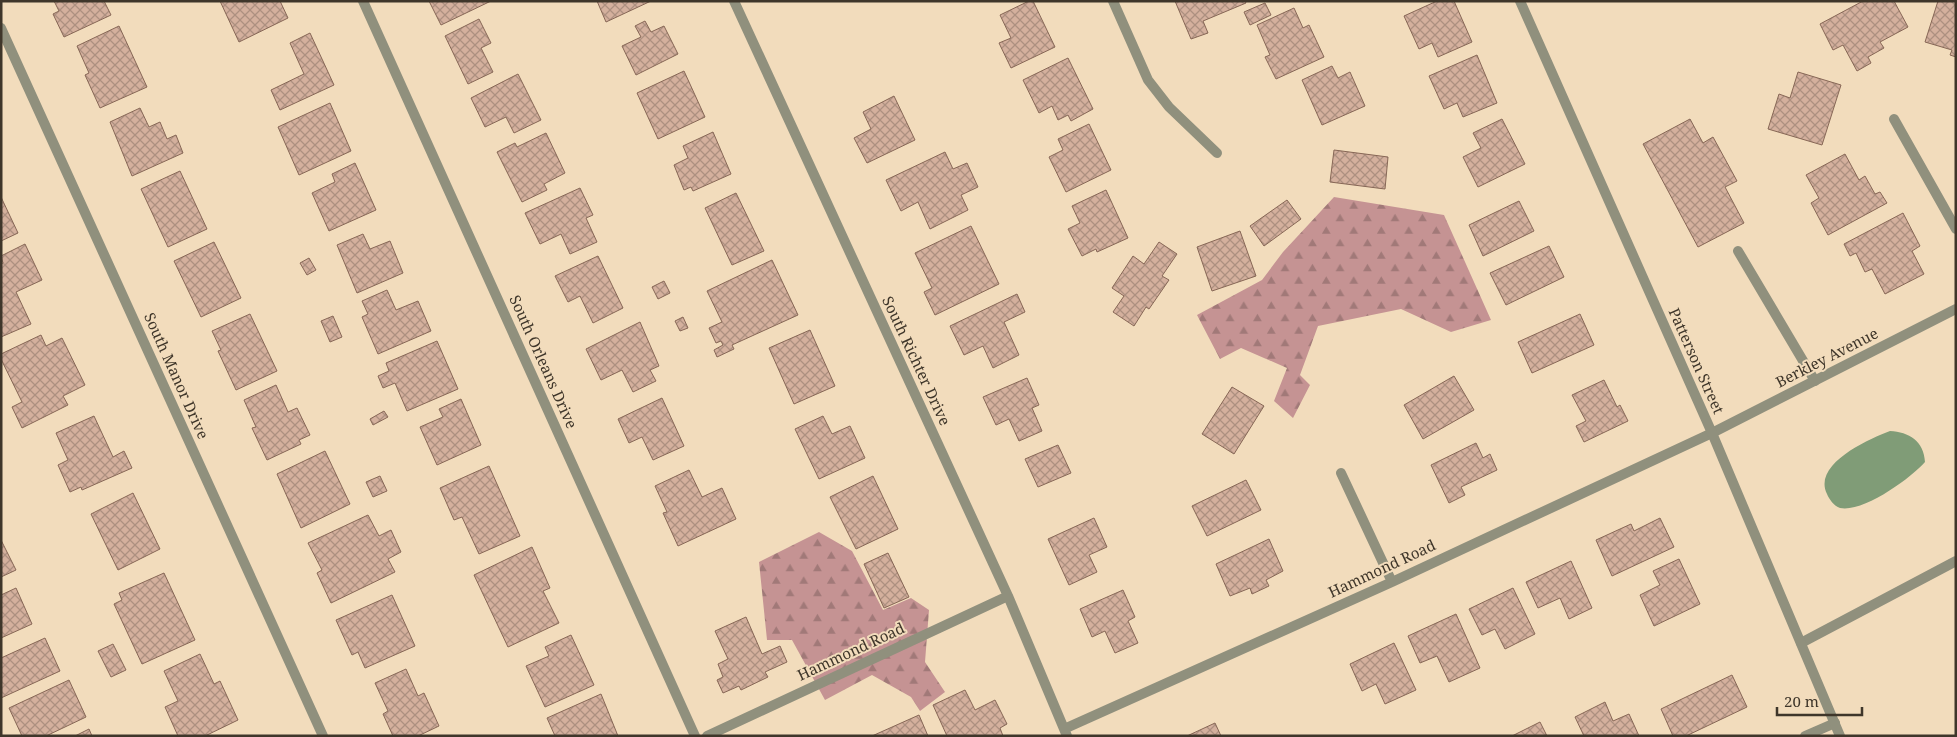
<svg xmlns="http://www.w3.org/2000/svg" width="1957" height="737" viewBox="0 0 1957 737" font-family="'Noto Serif',serif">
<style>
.forest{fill:url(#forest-firs)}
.water{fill:#809c77}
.building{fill:url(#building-cross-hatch);stroke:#876756}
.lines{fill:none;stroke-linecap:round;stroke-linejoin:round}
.service{stroke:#90907d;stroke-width:10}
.minor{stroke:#90907d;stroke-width:10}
.tertiary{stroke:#90907d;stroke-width:10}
.labels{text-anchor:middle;stroke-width:4;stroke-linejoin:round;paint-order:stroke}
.street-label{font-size:15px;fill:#3f362a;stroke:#f2dcbc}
</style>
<defs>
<pattern id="forest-firs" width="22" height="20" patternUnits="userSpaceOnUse" patternTransform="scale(1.25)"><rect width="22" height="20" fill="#c59393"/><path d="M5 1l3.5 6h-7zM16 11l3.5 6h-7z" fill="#a17978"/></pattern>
<pattern id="building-cross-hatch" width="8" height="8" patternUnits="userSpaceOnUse" patternTransform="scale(1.25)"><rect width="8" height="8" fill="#d4b09d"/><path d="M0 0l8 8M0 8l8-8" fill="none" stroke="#ad9080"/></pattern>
</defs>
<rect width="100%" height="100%" fill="#f2dcbc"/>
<path class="forest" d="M1334,197L1444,215L1491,320L1451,332L1401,309L1318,326L1300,375L1310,385L1293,418L1274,401L1287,368L1241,348L1220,359L1197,315L1262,280L1283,252Z
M819,532L852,551L883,610L911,598L929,610L925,662L945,692L920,711L911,697L872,675L825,700L792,640H767L759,562Z"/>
<path class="water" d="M1890,431C1909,432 1924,441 1925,462C1911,478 1863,513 1840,508C1834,506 1829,499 1827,494C1812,464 1869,439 1890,431Z"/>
<path class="building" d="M54,1H104L111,15L64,37L53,14L59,11Z
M220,1H280L288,18L239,42Z
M429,1H491L441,25Z
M597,1H651L606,22Z
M1029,1H1033L1055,47L1011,68L999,43L1011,38L1000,15Z
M1175,1H1245L1246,3L1203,21L1208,33L1191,39Z
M1437,1H1454L1472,42L1438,57L1432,43L1419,49L1404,16Z
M1863,1H1894L1908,27L1880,42L1884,48L1868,57L1871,63L1857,71L1843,45L1833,50L1820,24Z
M1938,1H1956V57L1950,55L1952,50L1925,42Z
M1265,3L1271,15L1250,25L1244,12Z
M1294,8L1303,28L1309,25L1324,57L1276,79L1265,57L1270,55L1257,25Z
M479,19L491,43L481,48L493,72L468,84L445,36Z
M645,21L651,32L664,26L678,54L636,75L622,46L641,37L635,26Z
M119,26L147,87L100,108L85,75L89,73L77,46Z
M310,33L334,85L280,110L271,90L304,74L290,43Z
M1477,55L1497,103L1463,117L1457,103L1444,109L1429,76Z
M1068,58L1093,109L1071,121L1068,115L1058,120L1052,106L1039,113L1023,80Z
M1332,66L1338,78L1350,72L1365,106L1322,125L1302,80Z
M684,71L705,117L658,139L637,93Z
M1798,72L1841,85L1822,145L1768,129L1779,94L1790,98Z
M518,74L541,120L514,133L506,117L485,127L471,98Z
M894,96L915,140L867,163L854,138L871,129L863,112Z
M330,103L351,151L299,175L278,127Z
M140,108L149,127L160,122L167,139L176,135L183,153L132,176L110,122Z
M1502,119L1525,164L1478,187L1463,157L1481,148L1473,133Z
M1690,119L1703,143L1713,137L1737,181L1725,187L1744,223L1698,247L1643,144Z
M1089,124L1111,170L1066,192L1049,157L1063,150L1058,139Z
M713,132L731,174L693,191L691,187L684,190L674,165L688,158L683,146Z
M546,133L565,173L544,184L547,190L522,202L497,152L515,143L517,147Z
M1334,150L1388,157L1385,189L1330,182Z
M945,152L953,169L967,163L978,187L961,195L968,210L930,229L918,202L901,211L886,180Z
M1845,154L1859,180L1865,176L1875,194L1880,192L1887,203L1828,235L1811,203L1819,198L1806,175Z
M355,163L376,210L329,231L312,193L335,182L332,174Z
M180,171L207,229L168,247L141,189Z
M580,188L593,215L586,218L597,242L570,254L561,234L540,244L525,213Z
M1106,190L1128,238L1097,252L1096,249L1082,256L1068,229L1080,223L1072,206Z
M736,193L764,251L732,265L705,208Z
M1,197L18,233L1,241Z
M1287,200L1301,219L1264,246L1250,226Z
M1519,201L1534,231L1483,256L1469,225Z
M1903,213L1920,246L1912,251L1924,274L1885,294L1872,269L1865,272L1856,253L1850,256L1844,244Z
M971,226L999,284L935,315L924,292L932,288L915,253Z
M1240,231L1256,276L1212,291L1197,247Z
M363,234L370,249L390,241L403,273L357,293L337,245Z
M214,242L241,298L201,317L174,261Z
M1159,242L1177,254L1162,276L1169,280L1149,309L1146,307L1134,326L1113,312L1124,296L1112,288L1133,256L1144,264Z
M25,244L42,280L16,292L31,324L1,337V264L3,263L1,256Z
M1549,246L1564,277L1506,305L1490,273Z
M598,256L623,308L593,323L580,296L568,302L555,276Z
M309,258L316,270L307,275L300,263Z
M772,260L798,315L732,345L734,349L717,357L714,350L723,345L721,341L716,343L709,328L722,322L707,291Z
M664,281L670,293L658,299L652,287Z
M387,290L396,310L418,301L431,331L378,354L362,317L368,314L362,301Z
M1017,294L1025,312L1004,322L1019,355L993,368L983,346L964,355L950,326Z
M250,314L277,371L236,390L218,351L221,350L212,331Z
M1580,314L1594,345L1532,373L1518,342Z
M333,316L342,337L330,342L321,321Z
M683,317L688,328L680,331L675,321Z
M640,322L659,366L650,370L656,381L633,392L622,370L601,380L586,349Z
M810,330L835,386L794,404L769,348Z
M41,335L46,346L62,338L85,385L63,396L68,405L22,428L12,407L22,402L1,359V354Z
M437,341L458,389L407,411L395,383L383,388L378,376L389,371L386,363Z
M1454,376L1474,410L1423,439L1404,405Z
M1027,378L1039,405L1032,408L1042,431L1019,441L1009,419L996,425L983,397Z
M1604,380L1617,407L1620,405L1628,421L1584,442L1576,426L1586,421L1572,395Z
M276,385L288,412L297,408L310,435L299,440L301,444L267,460L252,428L256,427L244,400Z
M1232,387L1264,406L1234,454L1202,434Z
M662,398L684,446L653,460L642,437L629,443L618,419Z
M461,399L481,445L437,465L420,427L443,417L439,409Z
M384,411L388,417L373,425L370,419Z
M94,416L113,457L124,451L132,468L82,490L81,487L70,492L58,465L68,460L56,433Z
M823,416L832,434L850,426L865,458L819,479L795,429Z
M1476,443L1483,458L1490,454L1497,470L1461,487L1465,495L1449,503L1431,465Z
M1058,445L1071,473L1038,487L1025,459Z
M325,451L350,504L301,528L277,474Z
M489,466L520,536L479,554L462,517L454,520L440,488Z
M689,470L702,497L722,488L736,519L678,546L663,513L667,512L655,486Z
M380,476L387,491L373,497L366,482Z
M873,476L898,529L856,549L830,497Z
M1246,480L1261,510L1207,536L1192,506Z
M133,493L160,549L118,570L91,514Z
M368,515L379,536L391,530L401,552L388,559L395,572L331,603L317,573L322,570L308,543Z
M1094,518L1107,547L1089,555L1097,572L1069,585L1048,539Z
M1660,518L1674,547L1612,576L1596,540L1631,524L1634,531Z
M1269,539L1283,571L1266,580L1269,586L1252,594L1250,588L1230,596L1216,564Z
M1,540L16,570L1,577Z
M532,547L550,588L543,591L559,623L508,647L474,575Z
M888,553L909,597L884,608L864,564Z
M1679,559L1700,604L1654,626L1640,595L1660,585L1653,571Z
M1571,561L1592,608L1569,619L1560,598L1538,608L1526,582Z
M164,573L195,640L142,664L114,604L122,600L119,593Z
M16,588L32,624L1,638V595Z
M1513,588L1535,634L1505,649L1495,629L1482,635L1469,609Z
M1123,590L1135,617L1128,621L1138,643L1115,653L1105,631L1092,637L1080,609Z
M392,595L415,646L365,668L358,652L352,655L336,620Z
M1456,614L1480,668L1449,682L1437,656L1420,663L1408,636Z
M746,617L762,654L780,646L787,662L765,672L768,677L741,690L739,686L723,693L717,680L723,677L718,664L728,659L715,631Z
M571,635L594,685L545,707L526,666L549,656L545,647Z
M45,638L60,671L1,698V658Z
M1394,643L1416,690L1385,704L1376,684L1362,691L1350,664Z
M113,644L126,670L111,677L98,651Z
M200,654L214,684L220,681L238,720L205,736H178L165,707L178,701L164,671Z
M406,669L418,696L424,693L439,726L418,736H393L383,714L388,711L375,683Z
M1732,675L1747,707L1686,736H1673L1661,709Z
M69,680L86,717L46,736H22L9,708Z
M965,690L975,710L995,700L1007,724L1000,728L1003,736H947L933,705Z
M601,694L618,736H555L547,718Z
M1605,702L1613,721L1629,714L1639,736H1584L1575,717Z
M919,715L928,736H872Z
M1540,722L1547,736H1512Z
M1215,723L1221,736H1187Z
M89,729L92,736H75Z"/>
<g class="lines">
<path class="service" d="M1738,251L1815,381
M1801,643L1956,561"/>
<path class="minor" d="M363,1L695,736
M734,1L1008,596L1067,736
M1113,1L1148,80L1169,107L1217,153
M1,28L323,736
M1894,119L1956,229
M1341,473L1392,582
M1064,729L1392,582L1712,433L1956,309
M707,736L1008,596
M1805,736L1835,723"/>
<path class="tertiary" d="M1520,1L1712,433L1840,736"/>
</g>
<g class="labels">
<g class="street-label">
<text transform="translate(1827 358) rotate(-27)" y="5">Berkley Avenue</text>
<text transform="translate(916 361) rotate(65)" y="5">South Richter Drive</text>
<text transform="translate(1696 361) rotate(66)" y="5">Patterson Street</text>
<text transform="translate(543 362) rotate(66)" y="5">South Orleans Drive</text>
<text transform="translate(176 376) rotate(66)" y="5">South Manor Drive</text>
<text transform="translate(1382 569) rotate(-25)" y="5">Hammond Road</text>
<text transform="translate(851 652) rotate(-25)" y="5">Hammond Road</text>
</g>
</g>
<rect width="1957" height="737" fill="none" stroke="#3f362a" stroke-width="5"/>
<path d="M1777 707v8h85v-8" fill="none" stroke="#3f362a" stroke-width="2.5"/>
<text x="1784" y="707" font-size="15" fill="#3f362a" stroke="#f2dcbc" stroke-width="4" paint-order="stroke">20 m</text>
</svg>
